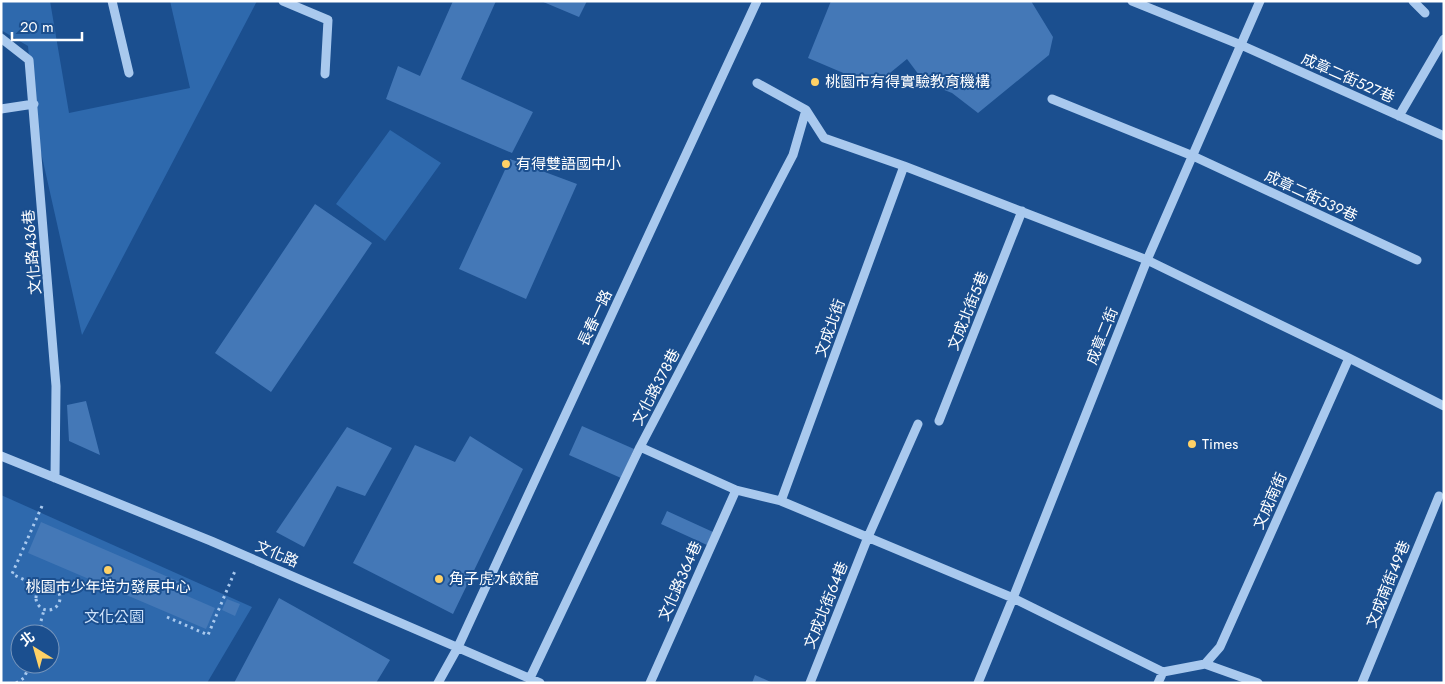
<svg xmlns="http://www.w3.org/2000/svg" width="1445" height="684" viewBox="0 0 1445 684" font-family="Jost,'Noto Sans TC',sans-serif">
<style>
.green{fill:#2e69ad;fill-rule:evenodd}
.building{fill:#4478b7}
.lines{fill:none;stroke-linecap:round;stroke-linejoin:round}
.path{stroke:#a9c9ee;stroke-width:3;stroke-dasharray:2.5 4;stroke-linecap:butt}
.minor{stroke:#a9c9ee;stroke-width:9}
.poi-dot{fill:#ffd166;stroke:#1b4f8f;stroke-width:2}
.labels{text-anchor:middle;stroke-width:4;stroke-linejoin:round;paint-order:stroke}
.street-label{font-size:15px;fill:#fff;stroke:#1b4f8f}
.poi-label{font-size:15px;fill:#fff;stroke:#1b4f8f;text-anchor:start}
.park-label{font-size:15px;fill:#cfe3fa;stroke:#1b4f8f}
</style>
<rect width="100%" height="100%" fill="#1b4f8f"/>
<path class="green" d="M1,1H50L69,113L190,88L170,1H257L82,335L36,130L28,46L1,30Z
M390,130L441,163L385,241L336,204Z
M1,495L252,607L207,683H1ZM20,634H50V664H20Z"/>
<path class="building" d="M453,1H496L461,79L533,112L512,153L386,99L398,66L420,76Z
M541,1H587L579,17Z
M831,1H1031L1053,37L1049,55L978,113L952,93L934,86L919,75L907,59L874,86L808,58Z
M510,159L577,184L526,299L459,269Z
M315,204L372,243L271,392L215,353Z
M86,401L100,455L69,441L67,405Z
M582,426L634,449L621,478L569,455Z
M347,427L392,448L365,496L337,486L304,547L276,532Z
M470,436L523,469L453,614L353,563L415,445L455,462Z
M667,511L713,532L707,545L661,524Z
M41,522L189,586L185,595L215,608L206,629L28,553Z
M279,598L390,660L376,683H234Z
M227,599L240,604L235,616L222,610Z
M755,675L773,683H752Z"/>
<g class="lines">
<path class="path" d="M42,506L12,574L42,588
M36 598a12 12 0 1 1 24 0a12 12 0 1 1-24 0Z
M167,617L208,635L235,571
M41,634V621L44,610
M16,683L24,678L30,664"/>
<path class="minor" d="M112,1L129,73
M283,1L328,20L325,74
M1132,1L1241,45L1444,136
M1413,1L1425,13
M1,38L29,60L56,386L55,478
M757,83L806,110L824,138L904,166L1147,260L1349,358L1444,406
M1052,99L1193,156L1417,260
M1,109L34,104
M1399,116L1444,39
M939,421L1022,211
M640,447L736,490L781,501L1013,598L1163,672L1205,664L1220,647L1349,358
M1,456L211,541L540,683
M781,501L904,166
M1205,664L1258,683
M530,678L640,447L793,155L806,110
M438,683L458,647L504,547L757,1
M650,683L736,490
M810,683L868,537L918,424
M978,683L1013,598L1147,260L1260,1
M1158,683L1163,672
M1362,683L1439,496"/>
</g>
<g class="poi-dot">
<circle cx="815" cy="82" r="5"/>
<circle cx="506" cy="164" r="5"/>
<circle cx="1192" cy="444" r="5"/>
<circle cx="108" cy="570" r="5"/>
<circle cx="439" cy="579" r="5"/>
</g>
<g class="labels">
<g class="street-label">
<text transform="translate(1348 78) rotate(24)" y="5">成章二街527巷</text>
<text transform="translate(1311 196) rotate(25)" y="5">成章二街539巷</text>
<text transform="translate(32 252) rotate(-95)" y="5">文化路436巷</text>
<text transform="translate(968 311) rotate(-68)" y="5">文成北街5巷</text>
<text transform="translate(595 318) rotate(-65)" y="5">長春一路</text>
<text transform="translate(830 328) rotate(-70)" y="5">文成北街</text>
<text transform="translate(1102 336) rotate(-68)" y="5">成章二街</text>
<text transform="translate(656 387) rotate(-62)" y="5">文化路378巷</text>
<text transform="translate(1270 501) rotate(-66)" y="5">文成南街</text>
<text transform="translate(277 554) rotate(23)" y="5">文化路</text>
<text transform="translate(680 581) rotate(-66)" y="5">文化路364巷</text>
<text transform="translate(1388 584) rotate(-68)" y="5">文成南街49巷</text>
<text transform="translate(826 605) rotate(-68)" y="5">文成北街64巷</text>
</g>
<g class="poi-label">
<text x="825" y="87">桃園市有得實驗教育機構</text>
<text x="516" y="169">有得雙語國中小</text>
<text x="1202" y="449">Times</text>
<text x="449" y="584">角子虎水餃館</text>
<text x="108" y="592" text-anchor="middle">桃園市少年培力發展中心</text>
</g>
<g class="park-label">
<text x="114" y="622">文化公園</text>
</g>
</g>
<rect width="1445" height="684" fill="none" stroke="#ffffff" stroke-width="5"/>
<g transform="translate(35 649) rotate(323)"><circle r="24" fill="#1b4f8f" stroke="#7695bc"/>
<path d="M0-4L9 19L0 12L-9 19Z" fill="#ffd166"/>
<text y="-8" font-size="14" font-weight="bold" text-anchor="middle" fill="#ffffff">北</text>
</g>
<path d="M12 32v8h70v-8" fill="none" stroke="#ffffff" stroke-width="2.5"/>
<text x="20" y="32" font-size="15" fill="#ffffff" stroke="#1b4f8f" stroke-width="4" paint-order="stroke">20 m</text>
</svg>
